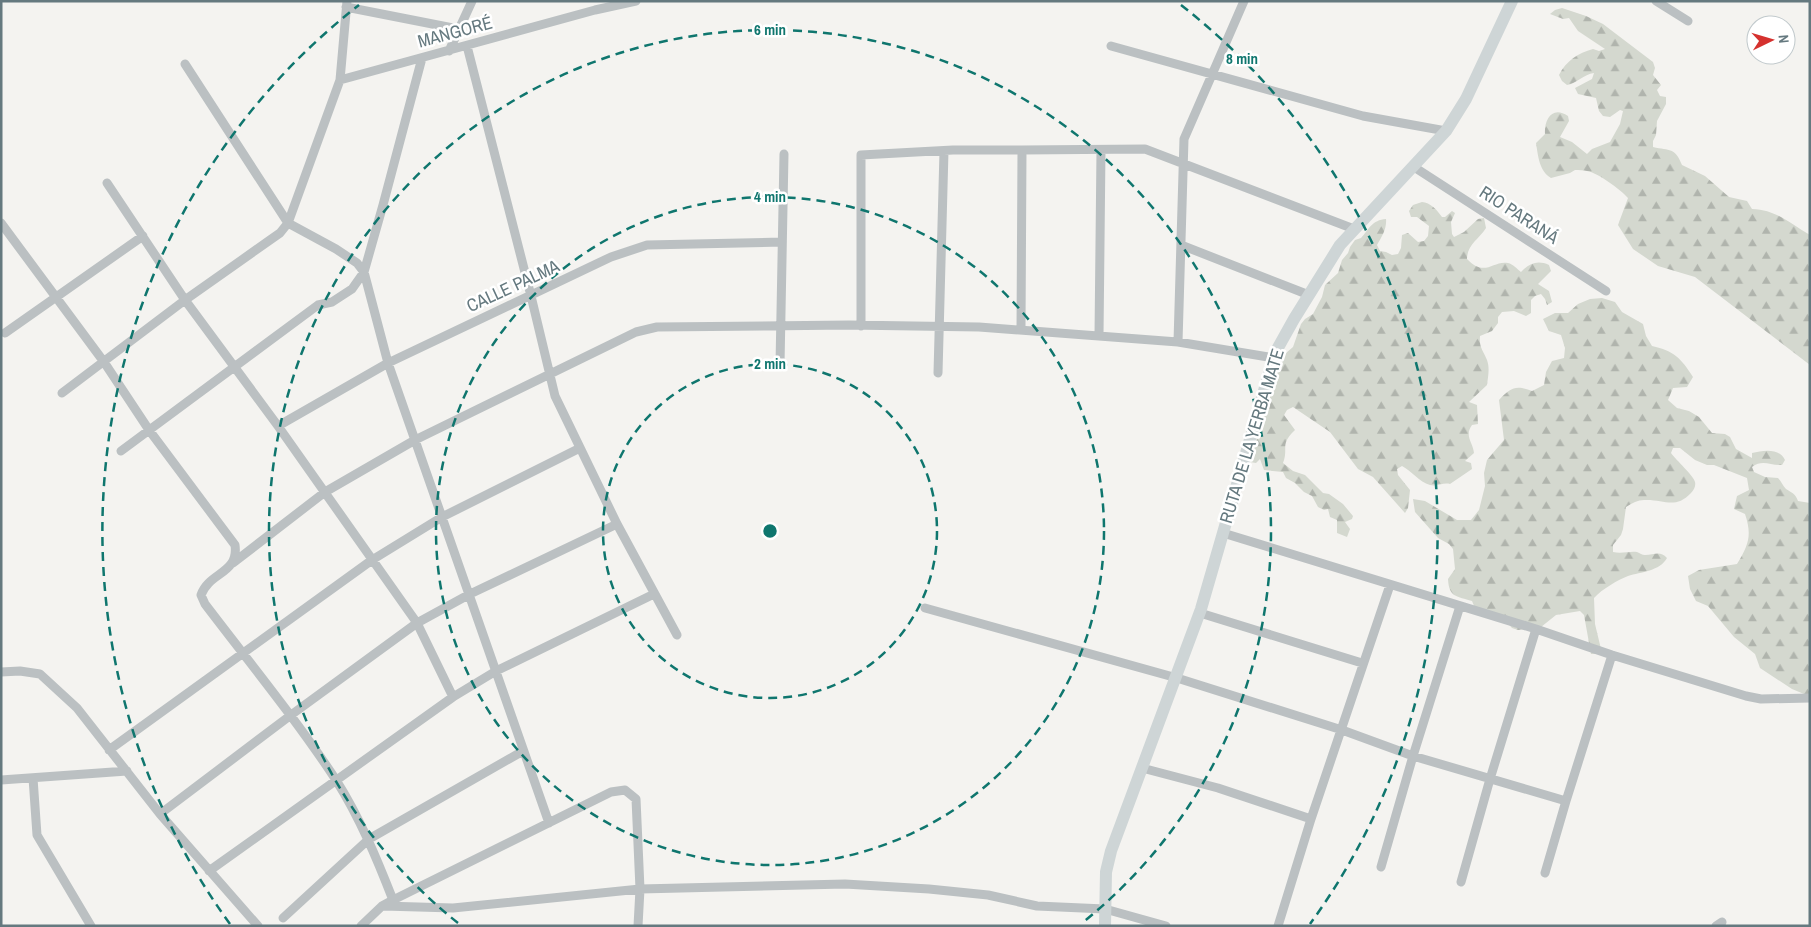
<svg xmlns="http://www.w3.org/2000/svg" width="1811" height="927" viewBox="0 0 1811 927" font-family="'Archivo Narrow',sans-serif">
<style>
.forest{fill:url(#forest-firs)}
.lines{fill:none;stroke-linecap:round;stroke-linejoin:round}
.minor{stroke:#bbc0c2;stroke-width:9}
.major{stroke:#ced5d6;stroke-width:12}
.ring{fill:none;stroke:#0f766e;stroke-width:2.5;stroke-dasharray:9 6}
.labels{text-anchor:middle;stroke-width:5;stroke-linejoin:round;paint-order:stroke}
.street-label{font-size:18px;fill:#65797f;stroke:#fff}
.centre{fill:#0f766e;stroke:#fff;stroke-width:2.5}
.ring-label{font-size:15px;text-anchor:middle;font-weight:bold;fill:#0f766e;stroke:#fff;stroke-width:5;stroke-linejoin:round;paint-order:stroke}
</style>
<defs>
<pattern id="forest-firs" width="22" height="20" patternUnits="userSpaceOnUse" patternTransform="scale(1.25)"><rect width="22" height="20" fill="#d4d8cf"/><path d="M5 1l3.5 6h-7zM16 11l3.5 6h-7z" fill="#b0b4ad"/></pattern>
</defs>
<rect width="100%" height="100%" fill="#f4f3f0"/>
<path class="forest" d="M1562,8L1586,16L1603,24L1653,62L1655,68L1653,75L1661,85L1657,90L1660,96L1666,97V104L1657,121L1656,135L1653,141V147C1670,151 1675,147 1682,165L1705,176L1729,197L1747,201L1752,209C1777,210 1789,223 1810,235V365L1695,277L1658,266L1633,249L1618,225L1628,198C1620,189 1598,173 1587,171C1583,170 1579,170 1575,170L1570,173L1551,178C1539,171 1538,155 1536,143L1545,134C1544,120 1552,105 1568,116L1569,121L1560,137L1572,142L1587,154L1592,149L1610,142L1620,124L1623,111L1620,110L1610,117L1603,116L1599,111L1596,98L1578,94L1575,88L1592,79L1594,73C1584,74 1576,84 1567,85L1562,81L1559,75C1566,61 1578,53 1593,49L1599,51L1605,49L1578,31L1569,18L1563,19L1550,14L1555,10Z
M1422,202C1430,202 1438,211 1442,217H1445L1452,211L1455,213L1451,222L1452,234L1454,237L1464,232L1478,219L1484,218L1486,228C1479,239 1467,245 1467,259C1485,278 1493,260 1508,263C1513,264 1517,269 1521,272C1529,263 1538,260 1549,265L1551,271L1538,284L1549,291L1552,302L1547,305L1545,299L1541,294L1535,296L1531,300V313L1526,316L1514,311L1502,312L1498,317V323L1492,331L1480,336C1479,348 1483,350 1487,360C1490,368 1488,377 1487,385L1469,402L1477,405L1478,424L1472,425C1464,436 1473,442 1474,453L1465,461L1471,463L1472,469L1450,484C1443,482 1437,487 1430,485C1419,482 1412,471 1402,466L1397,469L1398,475L1410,490L1408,508L1405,513L1373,477L1358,469L1330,432L1293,407L1287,410L1284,415L1295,430C1279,445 1289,448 1283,463L1293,471L1305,475L1323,493L1329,494L1343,504L1353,516L1352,519L1345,522L1350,529L1347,537L1337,533V520L1330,517L1328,509L1324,510L1318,507L1312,496L1304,492L1295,483L1286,478L1283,472L1264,470L1260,459L1256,463L1250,462L1268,398L1274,386L1278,363L1286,353L1293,347L1301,324L1305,319L1313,314L1322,297L1325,285L1338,273L1342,260L1348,253L1350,247L1355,240L1361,238C1369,229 1372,220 1386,219C1387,228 1382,237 1377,245L1380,251L1386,252L1392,255L1398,254L1401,248L1402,235L1408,233L1418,242L1424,241L1428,236L1429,226L1417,217H1411L1409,211L1413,205Z
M1602,298L1615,302L1622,312L1643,324L1646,336L1652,346C1674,351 1681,358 1693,377L1687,387L1673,388L1668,400L1677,408L1689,411L1699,417L1712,433L1725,434L1730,437L1736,449L1752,458V453C1764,450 1779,448 1785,460L1782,465C1770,466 1763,459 1752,467L1754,472L1765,477L1778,478C1781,481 1783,486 1786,489C1792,493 1795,493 1798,501L1810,503V694H1804L1792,689L1760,668L1755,654L1734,637L1708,606L1696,601L1690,589L1688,576L1699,570L1737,564C1749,544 1752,535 1745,514L1734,509L1737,496L1749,490L1747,478L1714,465H1707L1695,460L1680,448H1673L1671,453C1676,460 1694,476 1695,482C1696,486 1694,490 1691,493C1675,510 1664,499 1644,500C1638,500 1632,503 1626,507L1623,529L1621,535L1613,545V552C1622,554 1629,551 1637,552C1640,553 1642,555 1645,555C1654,555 1660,550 1667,558C1660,571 1641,572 1628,576C1618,580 1602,589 1594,598L1595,624L1601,649L1597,654H1591L1584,615L1580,611L1556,615L1541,627L1518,630L1512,628L1503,618L1477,613L1472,601C1457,596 1449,598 1448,579L1455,569L1453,549L1449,544L1438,538L1415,512L1413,499L1425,501L1457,520H1471L1479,510L1485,486L1484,473L1487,460L1504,440L1499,400C1511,387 1516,385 1532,391L1544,385L1546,372L1552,361L1564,358L1565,348L1561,335L1549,331L1543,319L1555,313H1568L1578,304L1590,299Z"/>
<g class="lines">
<path class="minor" d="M1656,1L1688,21
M346,7L458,29
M467,46L531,296L555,396L617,524L677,635
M1111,46L1363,116L1446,131
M449,51L472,1
M185,64L288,223L336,249L357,263L364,272L388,363L549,823
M340,80L595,10L636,1
M1022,150L1145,149L1354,229
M1414,167L1606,291
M1,223L104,362L149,430L235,545C239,574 209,572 201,595L205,604C249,662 296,719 336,780C360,818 377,859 393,900
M1181,245L1309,295
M861,326V155L953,150H1022L1021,330
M5,333L143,236
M1099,336L1101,150
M1178,342L1184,139L1244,1
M780,365L784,154
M938,373L944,151
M62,393L185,300L107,183
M278,426L388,363L611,257L647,245L782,242
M121,451L318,305L332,302L352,289L364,272L383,205L422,58
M1223,533L1536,629L1612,655L1746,696L1761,699L1810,698
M233,563L325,492L415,440L636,332L657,327L849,325L979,327L1178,342L1274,358
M925,608L1177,678L1342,730L1413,756L1566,801
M1200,613L1362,663
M1,672L20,671L40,674L77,708L160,814L258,926
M453,697L496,671L654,594
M109,750L372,560L442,517L580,448
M1142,768L1218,788L1311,819
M33,778L37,835L91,926
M1,780L127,771
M160,814L291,715L417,623L278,426L185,300L270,240L280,233L288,223L340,80L347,1
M1381,867L1413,756L1460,606
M209,871L453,697L417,623L470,594L617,524
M1545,873L1566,801L1612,655
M1461,882L1490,779L1536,629
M383,906L453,908L640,889L638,926
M283,918L369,839L523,751
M361,926L382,906L393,900L611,792L625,790L636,799L640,889L845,884L929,889L988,895L1037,906L1105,909L1166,926
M1278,926L1311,819L1390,585
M1716,926L1722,922"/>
<path class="major" d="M1105,926L1106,872L1111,851L1201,609L1275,353L1294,319L1340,245L1446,131L1466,99L1512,1"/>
</g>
<g class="ring">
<circle cx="770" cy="531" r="167"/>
<circle cx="770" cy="531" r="334"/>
<path d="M458 923A501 501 0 1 1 1082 923"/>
<path d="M230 924A668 668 0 0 1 359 5M1181 5A668 668 0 0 1 1310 924"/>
</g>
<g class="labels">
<g class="street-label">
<text transform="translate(455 32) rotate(-15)" y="6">MANGORÉ</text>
<text transform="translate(1519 215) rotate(33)" y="6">RIO PARANÁ</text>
<text transform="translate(513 286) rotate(-25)" y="6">CALLE PALMA</text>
<text transform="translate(1252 436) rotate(-73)" y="6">RUTA DE LA YERBA MATE</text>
</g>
</g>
<circle cx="770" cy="531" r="8" class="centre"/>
<g class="ring-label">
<text x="770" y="35">6 min</text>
<text x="1242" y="64">8 min</text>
<text x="770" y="202">4 min</text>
<text x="770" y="369">2 min</text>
</g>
<rect width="1811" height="927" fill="none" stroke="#65797f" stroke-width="5"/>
<g transform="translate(1771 40) rotate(85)"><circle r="24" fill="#ffffff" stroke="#c1c9cc"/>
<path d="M0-4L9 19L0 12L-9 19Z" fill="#d5312e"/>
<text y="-8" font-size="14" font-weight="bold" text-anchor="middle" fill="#65797f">N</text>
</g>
</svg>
